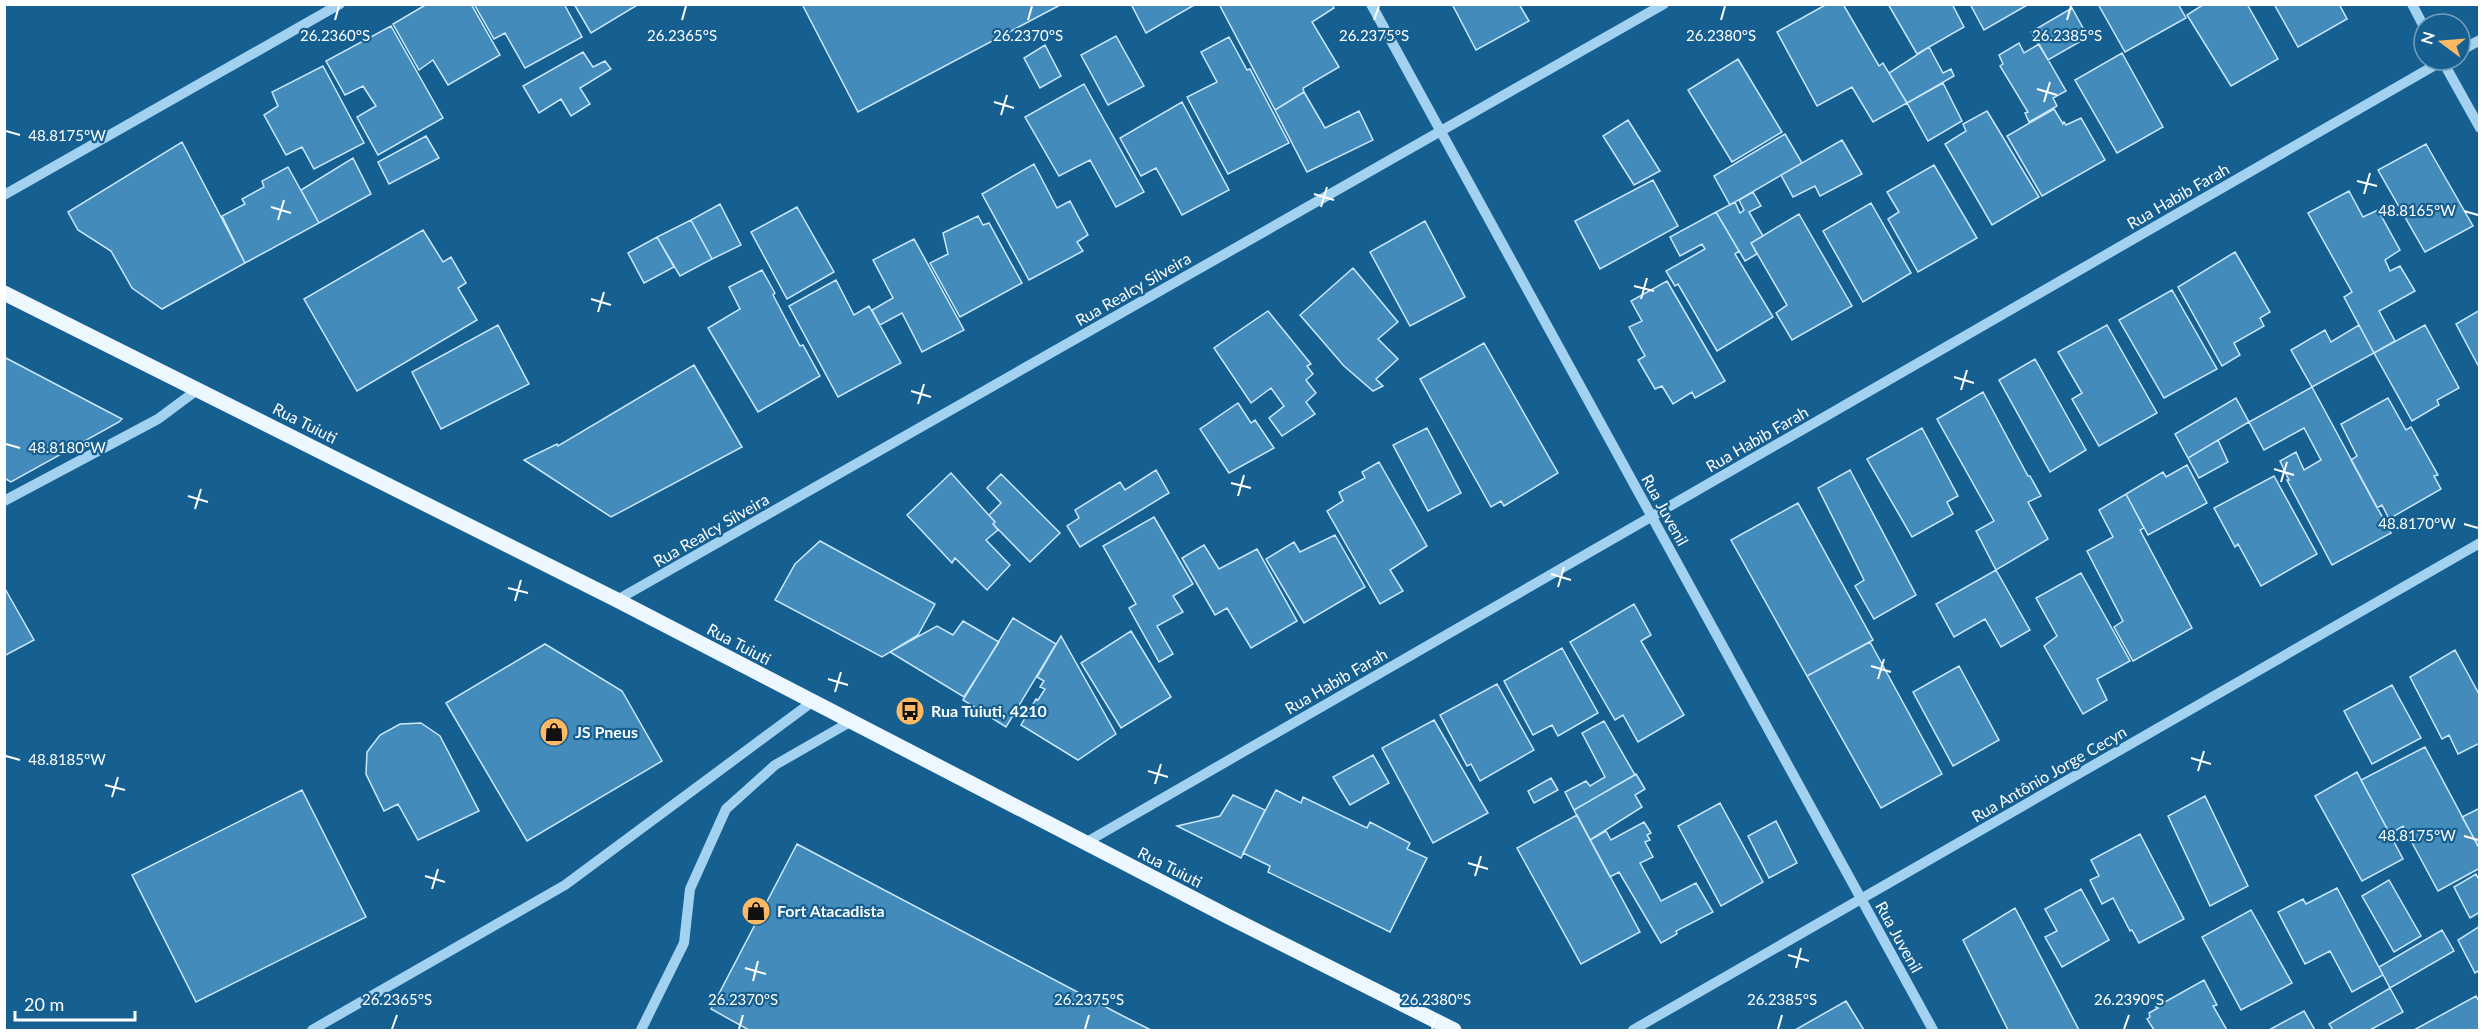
<svg xmlns="http://www.w3.org/2000/svg" width="2484" height="1035" viewBox="0 0 2484 1035" font-family="Lato,sans-serif">
<style>
.building{fill:#428bbb;stroke:#cae8fc;stroke-width:1.5}
.lines{fill:none;stroke-linecap:round;stroke-linejoin:round}
.minor{stroke:#a3d2f1;stroke-width:10}
.major{stroke:#edf7ff;stroke-width:15}
.ticks{fill:none;stroke:#fff;stroke-width:2}
.labels{text-anchor:middle;stroke-width:4.5;stroke-linejoin:round;paint-order:stroke}
.street-label{font-size:16px;fill:#fff;stroke:#155f91}
.poi-label{font-size:16px;font-weight:bold;fill:#fff;stroke:#155f91;text-anchor:start}
.ticks-label{font-size:15px;text-anchor:middle;fill:#fff;stroke:#155f91;stroke-width:4.5;stroke-linejoin:round;paint-order:stroke}
</style>
<rect width="100%" height="100%" fill="#155f91"/>
<path class="building" d="M427,4H471L500,55L448,85L433,60L419,70L393,24Z
M474,4H564L582,37L525,68L505,33L494,39Z
M574,4H639L591,33Z
M802,4H1062L858,112Z
M1131,4H1196L1146,33Z
M1219,4H1332L1334,8L1312,22L1339,67L1303,88L1304,92L1275,110Z
M1452,4H1519L1529,21L1476,50Z
M1827,4H1843L1879,66L1883,63L1907,103L1873,122L1852,87L1817,106L1777,32Z
M1888,4H1952L1964,27L1917,54Z
M1970,4H2029L1984,30Z
M2098,4H2178L2186,18L2125,52Z
M2204,4H2247L2278,59L2231,86L2187,15Z
M2274,4H2339L2347,19L2298,47Z
M2072,8L2088,37L2048,60L2031,32Z
M391,26L443,118L378,155L357,117L376,106L363,86L345,95L326,61Z
M1116,36L1144,86L1108,105L1081,55Z
M1229,37L1247,70L1250,69L1289,143L1228,174L1187,97L1217,82L1201,52Z
M2019,43L2024,53L2039,44L2066,91L2053,98L2057,106L2029,122L2025,113L2028,112L2000,66L2003,64L1999,55Z
M1045,45L1061,76L1040,88L1024,58Z
M1929,47L1943,73L1951,69L1954,76L1907,103L1889,73Z
M583,52L593,67L605,61L611,69L580,88L590,104L571,116L561,99L539,113L523,86Z
M2122,53L2163,127L2117,153L2075,80Z
M1738,59L1782,132L1732,162L1688,90Z
M323,66L364,143L314,169L302,147L286,155L264,115L278,106L272,92Z
M1943,83L1962,121L1928,141L1907,103Z
M1084,84L1144,192L1116,207L1090,160L1059,176L1025,117Z
M1304,92L1325,128L1359,111L1373,140L1307,172L1275,110Z
M1182,102L1229,190L1182,215L1156,168L1141,176L1120,138Z
M2054,109L2063,124L2064,122L2066,125L2081,118L2105,160L2042,196L2007,136Z
M1987,111L2039,197L1992,225L1945,144L1966,131L1963,124Z
M1628,120L1660,171L1634,185L1603,136Z
M1785,134L1802,163L1730,205L1714,176Z
M426,136L439,158L389,184L378,162Z
M1842,140L1862,174L1820,196L1815,186L1793,197L1781,175Z
M182,142L245,263L162,309L132,288L111,251L78,230L68,212Z
M2426,144L2473,226L2425,252L2378,170Z
M353,158L371,194L319,223L301,190Z
M1034,164L1057,208L1070,201L1088,235L1077,242L1083,251L1029,280L982,194Z
M1934,165L1977,238L1918,272L1888,219L1899,212L1887,192Z
M288,167L319,223L245,263L222,216L245,204L242,199L264,187L262,181Z
M1653,180L1678,226L1600,269L1575,221Z
M2349,191L2363,217L2378,210L2400,250L2385,260L2390,271L2400,266L2415,291L2379,311L2395,341L2374,353L2344,297L2352,292L2308,213Z
M1753,192L1761,206L1749,212L1763,236L1751,243L1757,254L1745,261L1716,212L1735,202L1740,213L1744,210L1739,200Z
M1871,203L1911,273L1863,302L1823,231Z
M720,204L741,245L712,259L691,220Z
M797,207L834,272L787,299L751,232Z
M1716,212L1739,251L1735,254L1773,317L1717,351L1678,284L1675,286L1666,271L1705,249L1702,244L1680,256L1670,237Z
M1799,214L1852,306L1792,340L1776,313L1787,305L1751,243Z
M978,216L983,225L989,223L1022,283L960,317L930,263L948,254L943,233Z
M691,220L712,259L680,276L657,237Z
M1425,221L1465,297L1410,326L1370,252Z
M423,230L443,262L451,257L466,283L458,288L477,320L357,391L304,299Z
M657,237L674,267L644,283L628,253Z
M914,239L964,330L922,352L902,313L880,325L872,310L893,298L873,260Z
M2235,252L2270,312L2260,318L2264,326L2234,343L2240,355L2222,366L2178,287Z
M1353,268L1398,322L1378,339L1398,359L1376,379L1383,386L1373,391L1344,366L1300,315Z
M762,270L775,293L773,295L800,346L803,345L820,376L758,412L708,328L740,309L729,287Z
M836,280L854,315L869,306L901,363L838,397L789,306Z
M1667,281L1725,381L1695,398L1692,392L1673,404L1662,386L1655,389L1638,360L1645,356L1629,327L1642,321L1631,301Z
M2172,290L2217,369L2164,398L2119,320Z
M2480,310V369L2456,324Z
M1268,311L1311,364L1307,366L1313,374L1306,380L1316,393L1306,402L1315,414L1282,436L1269,418L1284,406L1271,388L1251,403L1214,348Z
M498,325L529,384L441,429L412,372Z
M2107,325L2157,413L2099,446L2072,399L2082,393L2058,352Z
M2359,325L2374,353L2312,387L2291,350L2325,330L2331,342Z
M2425,325L2459,388L2437,400L2439,405L2412,421L2374,353Z
M1484,343L1558,473L1504,506L1501,501L1491,507L1420,379Z
M4,357L122,419L119,422L11,482L4,478Z
M2035,359L2086,450L2050,472L1999,380Z
M694,365L742,447L611,517L524,460L557,444L558,446Z
M2312,387L2391,533L2332,565L2287,480H2289L2280,461L2296,452L2304,470L2321,460L2304,428L2264,450L2249,422Z
M1983,392L2028,476H2030L2041,496L2028,502L2048,539L1996,570L1976,531L1994,521L1937,419Z
M2236,398L2249,422L2188,458L2175,434Z
M2388,398L2406,430L2411,427L2438,475L2434,476L2441,489L2389,519L2382,505L2377,508L2351,460L2357,456L2341,424Z
M1238,403L1251,423L1255,420L1274,448L1229,473L1200,429Z
M1427,428L1461,493L1428,511L1393,445Z
M1922,428L1958,496L1947,502L1953,514L1912,537L1867,459Z
M2218,440L2228,462L2199,478L2188,458Z
M1379,462L1427,546L1390,570L1403,591L1380,604L1327,511L1343,501L1339,492L1365,478L1362,472Z
M2187,465L2207,503L2148,535L2126,494L2163,472L2166,477Z
M1156,470L1169,493L1080,547L1067,526L1079,518L1075,510L1120,482L1125,490Z
M1850,470L1916,595L1874,619L1855,586L1864,580L1818,488Z
M951,473L995,522L993,524L998,530L986,540L1010,565L987,590L955,558L952,563L907,515Z
M1001,474L1060,533L1030,562L993,524L995,522L989,515L1001,503L987,488Z
M2274,476L2317,554L2261,586L2238,544L2235,547L2214,508Z
M2126,494L2144,528L2140,530L2192,628L2133,661L2114,627L2123,621L2087,551L2113,537L2099,510Z
M1798,503L1873,640L1807,676L1731,540Z
M1154,517L1193,584L1173,596L1183,612L1157,626L1173,654L1159,662L1129,608L1136,604L1103,546Z
M1335,535L1365,587L1304,623L1266,559L1294,542L1300,552Z
M820,541L935,604L918,635L882,657L775,600L795,564Z
M1204,545L1219,569L1257,549L1297,621L1251,648L1227,608L1215,615L1182,558Z
M1996,570L2030,630L2001,647L1985,619L1954,637L1936,604Z
M2081,573L2130,661L2097,679L2107,700L2083,714L2044,646L2057,636L2036,598Z
M4,587L34,640L4,656Z
M1634,604L1651,635L1641,641L1684,715L1638,742L1623,715L1615,720L1570,642Z
M1013,618L1056,644L1006,727L963,700Z
M963,621L999,642L964,697L890,652L937,626L953,635Z
M1131,631L1171,697L1121,728L1081,663Z
M1061,636L1116,734L1078,760L1021,725L1036,699L1038,700L1045,689L1040,687L1044,681L1037,677Z
M1870,642L1942,774L1881,808L1807,676Z
M545,644L622,691L662,761L527,841L446,703Z
M1562,648L1598,713L1558,736L1552,725L1533,735L1504,681Z
M2455,650L2480,696V743L2458,754L2449,735L2442,739L2410,677Z
M1959,666L1999,740L1953,766L1913,692Z
M1497,684L1534,750L1480,781L1471,764L1467,766L1440,715Z
M2392,685L2421,738L2372,764L2344,711Z
M1434,720L1488,813L1433,843L1382,748Z
M1604,721L1635,775L1574,810L1565,792L1586,781L1590,786L1605,777L1582,733Z
M421,723L440,736L479,811L418,840L398,804L384,811L366,774L367,752L380,735L400,724Z
M2425,747L2480,850V868L2438,891L2403,826L2390,834L2361,780Z
M1373,755L1389,783L1350,805L1333,777Z
M2357,772L2403,859L2362,881L2315,796Z
M1636,774L1645,789L1635,795L1642,807L1590,840L1574,810Z
M1551,778L1558,790L1534,803L1528,791Z
M302,790L366,917L196,1002L132,875Z
M1276,790L1301,803L1303,797L1367,828L1370,822L1410,843L1407,849L1427,858L1390,932L1268,872L1270,866L1243,853Z
M1233,795L1265,810L1241,858L1177,826L1220,816Z
M2205,796L2248,886L2210,906L2168,816Z
M1720,803L1763,882L1721,906L1678,826Z
M2480,808V849L2462,817Z
M1577,815L1640,932L1581,964L1517,848Z
M1776,821L1797,863L1769,878L1748,836Z
M1644,822L1651,833L1647,835L1650,840L1645,842L1653,857L1640,863L1661,901L1696,883L1713,912L1676,931L1677,934L1661,943L1619,872L1610,877L1590,840L1606,831L1611,840Z
M2140,834L2184,919L2139,943L2132,930L2130,931L2113,898L2102,904L2090,880L2099,876L2091,860Z
M797,844L1123,1016L1151,1030H749L711,1009Z
M2476,874L2480,882V912L2470,918L2454,887Z
M2389,880L2421,936L2394,952L2362,896Z
M2337,888L2383,975L2352,992L2330,951L2305,964L2278,912L2303,899L2306,904Z
M2081,889L2109,940L2062,967L2045,937L2057,931L2045,909Z
M2015,908L2079,1030H2008L1963,940Z
M2251,910L2292,983L2241,1010L2202,937Z
M2480,926V970L2475,973L2458,940Z
M2442,930L2454,951L2390,988L2379,967Z
M2204,980L2217,1005L2213,1006L2227,1030H2154L2147,1019L2150,1017L2149,1013L2158,1008L2156,1007Z
M2390,988L2403,1012L2370,1030H2333L2329,1024Z
M2476,996L2480,1003V1030H2414Z
M1846,1001L1864,1030H1795Z
M2304,1011L2315,1030H2269Z"/>
<g class="lines">
<path class="minor" d="M1371,4L1933,1030
M2412,4L2424,27
M2460,51L2480,40
M2442,60L2480,128
M4,195L340,4
M4,501L158,419L197,390
M617,600L1664,4
M1085,843L2444,60
M312,1030L565,885L812,702
M641,1030L684,943L690,889L726,809L775,765L850,722
M1633,1030L2480,543"/>
<path class="major" d="M4,293L617,600L1229,917L1454,1030"/>
</g>
<path class="ticks" d="M335,20L339,6M682,20L686,6M1028,20L1032,6M1374,20L1379,6M1721,20L1725,6M2067,20L2071,6M2037,89L2057,95M994,102L1014,108M2044,102L2050,82M1001,115L1007,95M6,131L20,135M2357,181L2377,186M1314,194L1334,200M2364,194L2370,173M271,207L291,213M1321,207L1327,187M2464,211L2478,215M278,220L284,200M1634,286L1654,291M591,299L611,305M1641,299L1647,278M598,312L604,292M1954,377L1974,383M1961,390L1967,370M911,391L931,397M918,404L924,384M6,444L20,448M2274,469L2294,475M2281,482L2287,462M1231,483L1251,488M188,496L208,502M1238,496L1244,475M195,509L201,489M2464,524L2478,528M1551,574L1571,580M1558,587L1564,567M508,588L528,593M515,601L521,580M1871,666L1891,672M828,679L848,685M1878,679L1884,659M835,692L841,672M6,756L20,760M2191,758L2211,764M1148,771L1168,777M2198,771L2204,751M1155,784L1161,764M105,785L125,790M112,797L118,777M2464,836L2478,840M1468,863L1488,869M425,876L445,882M1475,876L1481,856M432,889L438,869M1788,955L1809,961M745,968L766,974M1796,968L1801,948M753,981L758,961M392,1029L397,1015M739,1029L743,1015M1085,1029L1089,1015M1432,1029L1436,1015M1778,1029L1782,1015M2124,1029L2129,1015"/>
<defs>
<g id="bus-disc" transform="scale(1.5)"><circle r="9.5" fill="#ffb963" stroke="#155f91"/><path d="M-5-6H5V4H4V6H2V4H-2V6H-4V4H-5ZM-3.5-4V0h7V-4ZM-3.5 1.2v1.5H-2V1.2ZM2 1.2v1.5H3.5V1.2Z" fill="#111"/></g>
<g id="shop-disc" transform="scale(1.5)"><circle r="9.5" fill="#ffb963" stroke="#155f91"/><path d="M-5-2.5h2.3a2.7 3.5 0 0 1 5.4 0H5L5.5 6h-11ZM-1.5-2.5h3a1.5 2.3 0 0 0-3 0Z" fill="#111"/></g>
</defs>
<g fill-rule="evenodd">
<use href="#bus-disc" x="910" y="711"/>
<use href="#shop-disc" x="554" y="732"/>
<use href="#shop-disc" x="756" y="911"/>
</g>
<g class="labels">
<g class="street-label">
<text transform="translate(2178 196) rotate(-30)" y="6">Rua Habib Farah</text>
<text transform="translate(1133 289) rotate(-30)" y="6">Rua Realcy Silveira</text>
<text transform="translate(305 423) rotate(27)" y="6">Rua Tuiuti</text>
<text transform="translate(1757 439) rotate(-30)" y="6">Rua Habib Farah</text>
<text transform="translate(1665 510) rotate(61)" y="6">Rua Juvenil</text>
<text transform="translate(711 530) rotate(-30)" y="6">Rua Realcy Silveira</text>
<text transform="translate(739 644) rotate(28)" y="6">Rua Tuiuti</text>
<text transform="translate(1336 681) rotate(-30)" y="6">Rua Habib Farah</text>
<text transform="translate(2049 774) rotate(-30)" y="6">Rua Antônio Jorge Cecyn</text>
<text transform="translate(1170 867) rotate(27)" y="6">Rua Tuiuti</text>
<text transform="translate(1899 937) rotate(61)" y="6">Rua Juvenil</text>
</g>
<g class="poi-label">
<text x="931" y="717">Rua Tuiuti, 4210</text>
<text x="575" y="738">JS Pneus</text>
<text x="777" y="917">Fort Atacadista</text>
</g>
</g>
<g class="ticks-label">
<text x="335" y="41">26.2360°S</text>
<text x="682" y="41">26.2365°S</text>
<text x="1028" y="41">26.2370°S</text>
<text x="1374" y="41">26.2375°S</text>
<text x="1721" y="41">26.2380°S</text>
<text x="2067" y="41">26.2385°S</text>
<text x="67" y="141">48.8175°W</text>
<text x="2417" y="216">48.8165°W</text>
<text x="67" y="453">48.8180°W</text>
<text x="2417" y="529">48.8170°W</text>
<text x="67" y="765">48.8185°W</text>
<text x="2417" y="841">48.8175°W</text>
<text x="397" y="1005">26.2365°S</text>
<text x="743" y="1005">26.2370°S</text>
<text x="1089" y="1005">26.2375°S</text>
<text x="1436" y="1005">26.2380°S</text>
<text x="1782" y="1005">26.2385°S</text>
<text x="2129" y="1005">26.2390°S</text>
</g>
<rect width="2484" height="1035" fill="none" stroke="#ffffff" stroke-width="12"/>
<g transform="translate(2442 42) rotate(286)"><circle r="28" fill="#155f91" stroke="#739fbd" stroke-width="1.5"/>
<path d="M0-4.5L10 22L0 15L-10 22Z" fill="#ffb963"/>
<text y="-9" font-size="16" font-weight="bold" text-anchor="middle" fill="#ffffff">N</text>
</g>
<path d="M15 1011v9h120v-9" fill="none" stroke="#ffffff" stroke-width="3"/>
<text x="24" y="1011" font-size="18" fill="#ffffff" stroke="#155f91" stroke-width="4.5" paint-order="stroke">20 m</text>
</svg>
